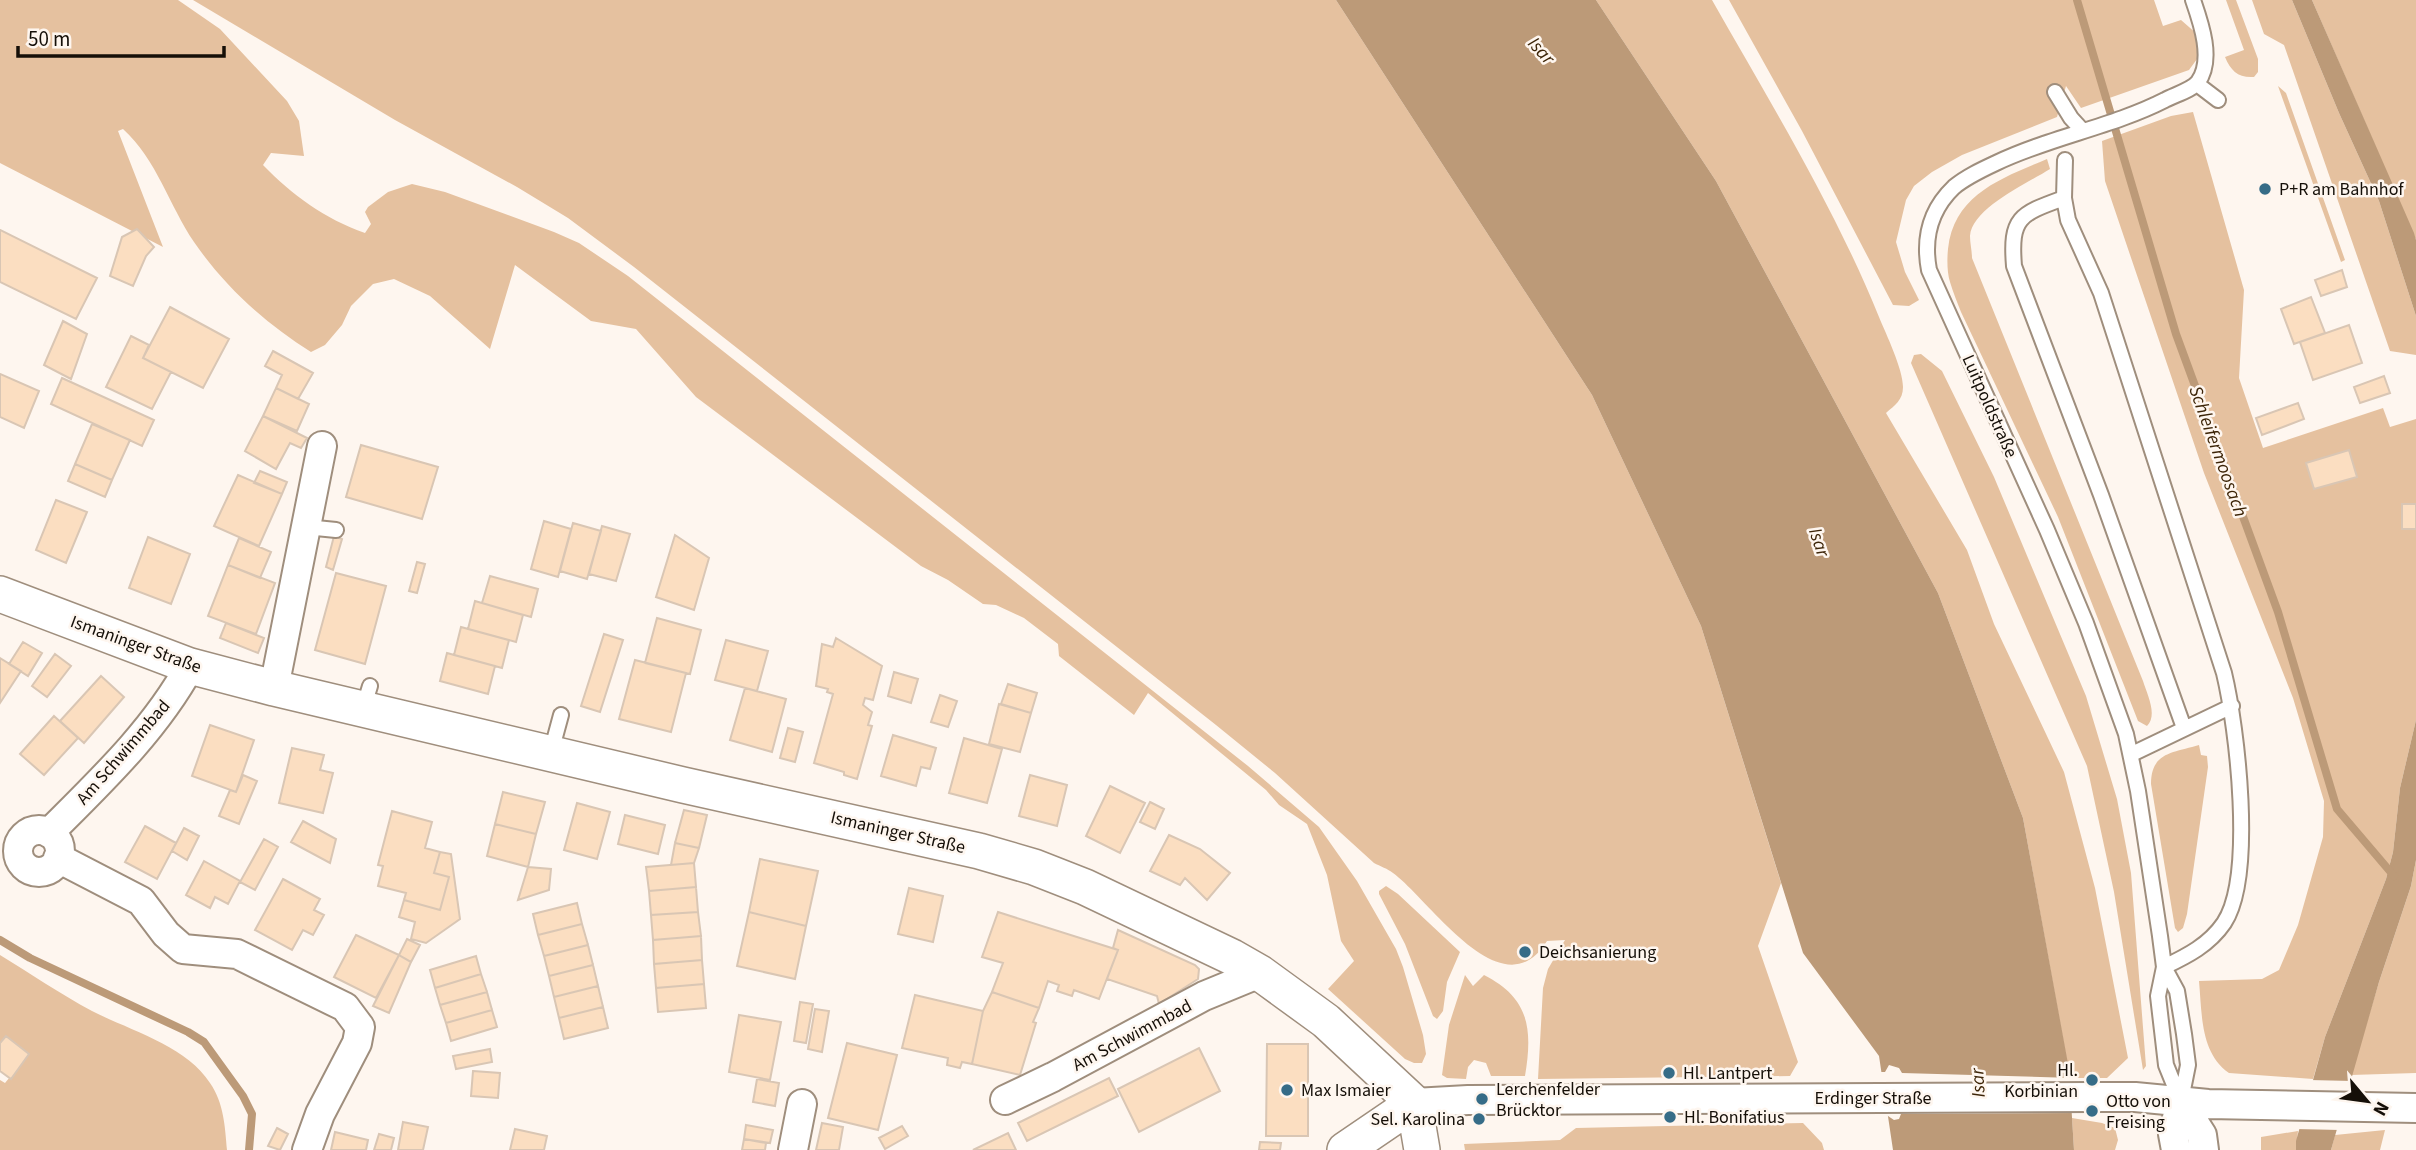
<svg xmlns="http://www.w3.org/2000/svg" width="2416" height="1150" viewBox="0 0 2416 1150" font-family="'Source Sans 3',sans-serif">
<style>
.green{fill:#e5c19f}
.water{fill:#bc9a78}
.pier{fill:#fef6ef}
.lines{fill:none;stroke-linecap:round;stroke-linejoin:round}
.stream{stroke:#bc9a78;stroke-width:8}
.building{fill:#fbdec1;stroke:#d9c6b4;stroke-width:2}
.service-casing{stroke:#9f8e7d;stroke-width:18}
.minor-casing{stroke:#9f8e7d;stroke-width:32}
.tertiary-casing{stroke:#9f8e7d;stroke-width:38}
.service{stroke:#fff;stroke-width:14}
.minor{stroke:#fff;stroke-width:28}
.tertiary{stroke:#fff;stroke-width:35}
.poi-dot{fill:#366c87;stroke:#fef6ef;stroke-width:2.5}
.labels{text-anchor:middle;stroke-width:5;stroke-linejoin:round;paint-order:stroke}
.poi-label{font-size:18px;fill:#150f08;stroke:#fef6ef;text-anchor:start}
.street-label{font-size:18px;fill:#150f08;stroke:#fef6ef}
.water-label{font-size:19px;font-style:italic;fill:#3c2407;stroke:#fef6ef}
</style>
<rect width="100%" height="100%" fill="#fef6ef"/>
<path class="green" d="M0,0H178L220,29L287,101L299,121L304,156L271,153L263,165C292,195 325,219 365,233L371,224L365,212L368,207L388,192L412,184L445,192L554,232L579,243L628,276L1248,766L1319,827L1357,881L1396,949L1403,967L1423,1035L1426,1054L1422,1063H1414L1405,1059L1328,989L1354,961L1341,941L1327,875L1307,824L1279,805L1266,790L1148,693L1134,715L1059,656L1058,644L1024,618L996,605L983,604L948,580L921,566L696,397L636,329L591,321L515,265L490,349L430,296L394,279L373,284L351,306L342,325L325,345L311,352C265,323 225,287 194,242C169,205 157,160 123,129L118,131L163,247L0,163Z
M193,0H1336L1592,395L1701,626L1781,883L1758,946L1798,1062L1790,1076L1538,1079L1543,988L1548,969L1565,940L1547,941C1503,1013 1430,900 1393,873C1388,869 1380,866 1374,863L1275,773L1216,725L634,267L568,218L517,187L395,120Z
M1596,0H1712C1771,104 1834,206 1879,317C1886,334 1903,369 1903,387C1903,400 1895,405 1886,413L1967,550L1994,624L2064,772L2095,888L2128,1058L2107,1078H2070L2023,818L1938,593L1716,181Z
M1729,0H2154L2163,26L2181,20L2197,34L2200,55L2189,70L2081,108L2066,86L2057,117L1962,155L1932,172L1914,186L1906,200L1896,242L1905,272L1919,300L1909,306L1893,305L1802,131Z
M2226,0H2236L2258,59V72L2254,77C2238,78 2231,71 2225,57L2244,50Z
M2252,0H2292L2339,113L2379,201L2416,316V355L2390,351L2284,45L2264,34Z
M2312,0H2416V240Z
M2278,86L2286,93L2345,260L2341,262Z
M2193,112L2244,290L2239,378L2263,448L2383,408L2390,427L2416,419V720L2400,788L2393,852L2386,879L2325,1037L2313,1079L2229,1073C2200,1053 2202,1013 2199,981L2262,979L2279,970L2298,925L2323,837L2324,801L2293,698L2204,473L2105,181L2102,141L2171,116Z
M2047,159L2050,169C2028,183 1972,208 1970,236C1970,243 1972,251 1972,258L2143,681C2147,694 2158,715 2147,726L2138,721L2058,517L1961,312C1957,302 1953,292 1950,282C1947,272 1947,259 1948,249C1954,194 2002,178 2047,159Z
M1921,354L1942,371L1994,477L2086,696L2117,799L2131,873L2146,1066L2143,1070L2114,892L2087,766L1911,363L1914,355Z
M2199,745L2201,755L2207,756L2208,767L2187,914L2183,928L2178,932L2175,928L2151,784C2151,752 2173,753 2199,745Z
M2416,860V1073L2351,1075L2379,982L2411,886Z
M1386,886L1398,894L1460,952L1447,982L1443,1011L1437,1019L1433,1016L1405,944L1379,894V891Z
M0,955C30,973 60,994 92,1011C129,1030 187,1046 210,1083C224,1103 225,1127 227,1150H0V1080L5,1083L29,1054L6,1036L0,1043Z
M1465,975L1473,986L1484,975C1529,998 1533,1028 1525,1076H1491L1486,1063L1474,1060L1468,1067L1466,1079L1447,1078L1442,1075L1449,1025Z
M2072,1118L2102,1123L2115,1128L2118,1140L2115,1150H2074Z
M1803,1123L1822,1143L1824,1150H1465L1464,1144L1560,1140L1576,1128Z
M2385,1130L2380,1150H2331L2335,1135Z
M2298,1131L2296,1150H2261V1137Z"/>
<path class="water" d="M1336,0H1596L1716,181L1938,593L2023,818L2069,1069L2074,1150H1893L1879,1056L1803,953L1701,626L1592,395Z
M2292,0H2312L2414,233L2416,240V316L2379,201L2339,113Z
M2416,720V860L2411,886L2379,982L2331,1150H2296V1141L2325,1037L2386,879L2393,852L2400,788Z"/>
<path class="pier" d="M1889,1065L1899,1068L1902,1073L2073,1078L2076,1113L1901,1114L1899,1119L1894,1120L1885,1114L1878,1072H1885Z
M2309,1080L2353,1081L2340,1130L2295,1129Z"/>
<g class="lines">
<path class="stream" d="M2077,0L2176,334L2278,612L2337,809L2394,876
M0,940L30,958L188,1032L204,1042L243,1096L252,1114L249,1150"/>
</g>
<path class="building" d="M137,229L154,247L146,256L133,286L110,276L122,237Z
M0,230L97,278L76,319L0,282Z
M2342,270L2347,287L2321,296L2315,280Z
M2311,297L2325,333L2294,344L2281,309Z
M170,307L229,339L203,388L143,358Z
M63,321L87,334L71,379L44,365Z
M2349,325L2362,363L2313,380L2300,342Z
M131,336L149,345L143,358L171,372L152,409L106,387Z
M273,351L313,373L298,399L276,388L282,375L265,366Z
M0,374L39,391L24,428L0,417Z
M2384,376L2390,393L2360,403L2354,387Z
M62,378L154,420L142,446L51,404Z
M276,388L309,404L297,431L263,416Z
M2298,403L2304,419L2262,435L2256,418Z
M263,416L307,438L301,448L290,443L276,469L245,451Z
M92,424L130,440L112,480L75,464Z
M361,445L438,467L422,519L346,497Z
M2349,450L2357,477L2314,489L2306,463Z
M75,464L112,480L105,497L68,481Z
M260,471L287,482L282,494L254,483Z
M238,475L282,494L259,546L214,526Z
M56,500L87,512L66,563L36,550Z
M2402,504H2416V529H2402Z
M544,521L571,529L558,577L531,569Z
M573,523L601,531L587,579L560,571Z
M602,526L630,534L616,581L589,574Z
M675,535L709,558L694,610L656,597Z
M334,536L342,539L333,570L326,567Z
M148,537L190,554L171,604L129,588Z
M239,538L271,552L260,578L228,565Z
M417,562L425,564L417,593L409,591Z
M228,565L275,583L256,634L208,616Z
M336,573L386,586L365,664L315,650Z
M490,576L538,589L531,617L482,603Z
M475,601L523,615L516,642L468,629Z
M657,618L701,630L690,674L645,663Z
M226,623L264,638L258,653L220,638Z
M461,627L509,640L502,668L454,655Z
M604,634L623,640L600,712L581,706Z
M836,638L882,666L873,700L865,698L863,705L872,712L868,725L872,726L857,779L844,775V772L814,763L833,694L827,692L828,689L816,686L822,644L833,647Z
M726,640L768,651L757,691L715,680Z
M23,642L42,653L28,676L9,664Z
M447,653L495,666L488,694L440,681Z
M55,654L71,666L47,697L32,686Z
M0,658L21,671L0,703Z
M635,660L686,673L671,732L619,719Z
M894,672L918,679L911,703L888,696Z
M101,676L124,697L84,743L60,721Z
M1008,684L1037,693L1031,713L1001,704Z
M745,688L786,699L772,752L730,740Z
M940,695L957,701L948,727L931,722Z
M999,704L1031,713L1020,752L989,744Z
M54,716L78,738L44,775L20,754Z
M210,725L254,740L236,792L192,776Z
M788,728L803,732L795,762L780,758Z
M893,735L936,748L930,769L921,767L916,786L881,776Z
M964,738L1002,749L987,803L949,793Z
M292,748L324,755L320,770L333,773L323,813L279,803Z
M243,775L257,781L239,824L219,816L230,790L236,792Z
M1030,775L1067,785L1057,826L1019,816Z
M1110,786L1145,803L1120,853L1086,836Z
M503,792L545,802L536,834L495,824Z
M1150,802L1164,809L1155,829L1140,822Z
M577,803L610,812L597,859L564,850Z
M684,810L707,815L699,848L675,843Z
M392,811L432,822L425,848L440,852L434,873L449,877L440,910L404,900L406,893L378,886L383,866L378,865Z
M625,815L665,825L658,854L618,844Z
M303,821L336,839L330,863L291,842Z
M495,824L536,834L528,867L487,856Z
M145,826L176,843L157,879L125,862Z
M184,828L199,836L187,860L172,851Z
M1169,835L1200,849L1230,873L1207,900L1185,878L1180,885L1150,871Z
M264,839L278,847L255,890L240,882Z
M675,843L699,848L694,863L671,865Z
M440,852L451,854L460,919L426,943L411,939L415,922L399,917L404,900L440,910L449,877L434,873Z
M760,859L818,871L806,926L749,912Z
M204,861L240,881L228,904L215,897L210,908L186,895Z
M694,863L696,887L649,891L646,867Z
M528,867L551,869L549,890L518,900Z
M283,879L320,899L314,910L324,915L313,935L303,930L292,950L255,930Z
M696,887L698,912L651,915L649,891Z
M909,888L943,896L933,942L898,934Z
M577,903L582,924L538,935L533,914Z
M698,912L701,936L653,940L651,915Z
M749,912L806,926L795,979L737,966Z
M998,912L1118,950L1099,999L1074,990L1072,996L1057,991L1059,985L1048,981L1039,1008L992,992L1003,963L982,957Z
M582,924L588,945L544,956L538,935Z
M1118,930L1195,965L1199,969L1198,979L1159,1004L1157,996L1107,979L1118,950L1113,948Z
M356,935L399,955L376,998L334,977Z
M701,936L702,960L654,964L653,940Z
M407,939L420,945L411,962L399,955Z
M588,945L593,965L549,976L544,956Z
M399,955L411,962L389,1013L373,1006Z
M476,956L481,974L435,988L430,970Z
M702,960L704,984L656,988L654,964Z
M593,965L598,986L554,997L549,976Z
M481,974L487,992L440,1005L435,988Z
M704,984L706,1008L658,1012L656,988Z
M598,986L603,1007L559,1018L554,997Z
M487,992L492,1010L446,1023L440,1005Z
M992,992L1039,1008L1033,1022L1036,1023L1020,1075L972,1064L983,1011Z
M915,995L983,1011L972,1064L962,1062L960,1068L947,1065L948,1058L902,1048Z
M800,1002L813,1004L806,1043L794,1041Z
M603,1007L608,1028L564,1039L559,1018Z
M815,1009L829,1011L822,1052L808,1049Z
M492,1010L497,1027L451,1041L446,1023Z
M739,1015L781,1022L770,1080L729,1072Z
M6,1036L29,1054L11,1079L0,1071V1043Z
M847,1043L897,1055L878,1130L828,1118Z
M1267,1044H1308V1136H1266Z
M1199,1048L1220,1091L1139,1132L1118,1089Z
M490,1049L492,1062L456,1069L453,1056Z
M473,1071L500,1073L498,1098L471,1096Z
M1109,1078L1118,1096L1027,1141L1018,1123Z
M757,1079L779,1083L775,1106L753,1102Z
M403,1122L428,1127L423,1150H398Z
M822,1123L843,1127L839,1150H816Z
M746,1125L773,1130L770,1143L744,1139Z
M902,1126L908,1136L885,1149L879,1138Z
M277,1128L288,1134L280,1150L268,1146Z
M515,1129L547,1136L544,1150H510Z
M335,1132L368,1140L366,1150H331Z
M1008,1133L1016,1150H973Z
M379,1134L394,1138L391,1150H374Z
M744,1139L766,1143L765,1150H742Z
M1260,1142L1281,1143L1280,1150H1259Z"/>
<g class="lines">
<g class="service-casing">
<path id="service" d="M2197,84L2218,100
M2055,92L2071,118L2082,130
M2065,160L2064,198L2068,220L2101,293L2224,673C2237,727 2255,876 2224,923C2209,945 2187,956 2164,967
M2064,198C2020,214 2010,217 2014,266L2101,495L2184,728
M306,527L336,530
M363,709L370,686
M551,752L561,715
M2132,754L2232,706
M2164,967L2177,991L2184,1034L2188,1065L2181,1100
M2181,1102L2166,1065L2158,996L2164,967L2160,936L2138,791L2126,734L2086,623L2047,530L1929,270C1923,238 1930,210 1954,187C1966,177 1981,170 1996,163C2050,137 2112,127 2165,100C2174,95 2192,90 2198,82C2214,60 2201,23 2193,0"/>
</g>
<g class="minor-casing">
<path id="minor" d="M274,688L322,446
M18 851a21 21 0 1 1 42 0a21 21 0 1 1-42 0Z
M49,833C101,781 155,730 190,666
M58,858L141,901L166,934L183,949L237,954L345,1007L360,1027L357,1043L320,1114L307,1150
M1005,1100L1053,1077L1204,996L1260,973
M2181,1102L2202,1135L2204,1150
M1414,1103L1468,1100L2094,1097H2135L2208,1104L2416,1108
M793,1150L802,1104
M2176,1150L2173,1134L2181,1102"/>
</g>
<g class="tertiary-casing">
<path id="tertiary" d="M0,594L190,666L274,688L683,785L979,851L1034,867L1085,887L1232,957L1260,973L1326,1021L1414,1103L1422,1150
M1345,1150L1414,1103"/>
</g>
<use href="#service" class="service"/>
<use href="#minor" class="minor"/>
<use href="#tertiary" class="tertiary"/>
</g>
<g class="poi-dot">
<circle cx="2265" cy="189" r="7"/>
<circle cx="1525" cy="952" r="7"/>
<circle cx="1669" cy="1073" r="7"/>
<circle cx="2092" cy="1080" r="7"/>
<circle cx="1287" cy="1090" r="7"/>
<circle cx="1482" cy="1099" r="7"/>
<circle cx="2092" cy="1111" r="7"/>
<circle cx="1670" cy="1117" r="7"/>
<circle cx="1479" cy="1119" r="7"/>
</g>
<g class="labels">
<g class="poi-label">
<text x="2279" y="195">P+R am Bahnhof</text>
<text x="1539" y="958">Deichsanierung</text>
<text x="2078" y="1076" text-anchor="end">Hl.<tspan x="2078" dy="21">Korbinian</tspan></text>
<text x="1683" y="1079">Hl. Lantpert</text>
<text x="1496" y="1095">Lerchenfelder<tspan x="1496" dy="21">Brücktor</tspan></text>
<text x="1301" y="1096">Max Ismaier</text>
<text x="2106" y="1107">Otto von<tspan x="2106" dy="21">Freising</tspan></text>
<text x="1684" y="1123">Hl. Bonifatius</text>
<text x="1465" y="1125" text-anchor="end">Sel. Karolina</text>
</g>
<g class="street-label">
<text transform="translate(1990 406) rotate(66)" y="6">Luitpoldstraße</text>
<text transform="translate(136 644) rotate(20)" y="6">Ismaninger Straße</text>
<text transform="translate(123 752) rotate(-49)" y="6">Am Schwimmbad</text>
<text transform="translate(898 832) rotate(13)" y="6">Ismaninger Straße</text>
<text transform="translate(1132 1035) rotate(-28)" y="6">Am Schwimmbad</text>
<text x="1873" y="1104">Erdinger Straße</text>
</g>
<g class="water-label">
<text transform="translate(1542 50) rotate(48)" y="7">Isar</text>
<text transform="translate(2219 451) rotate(70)" y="7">Schleifermoosach</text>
<text transform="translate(1820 542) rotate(71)" y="7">Isar</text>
<text transform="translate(1977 1083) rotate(-93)" y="7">Isar</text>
</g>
</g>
<g transform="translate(2367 1101) rotate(119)" stroke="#fef6ef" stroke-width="5" paint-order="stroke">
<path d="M0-5L12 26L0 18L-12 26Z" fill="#150f08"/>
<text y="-10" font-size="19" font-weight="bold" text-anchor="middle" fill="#150f08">N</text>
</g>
<path d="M18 46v10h206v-10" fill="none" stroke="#150f08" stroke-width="3.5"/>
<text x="28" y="46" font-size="21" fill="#150f08" stroke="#fef6ef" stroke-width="5" paint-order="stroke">50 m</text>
</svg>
